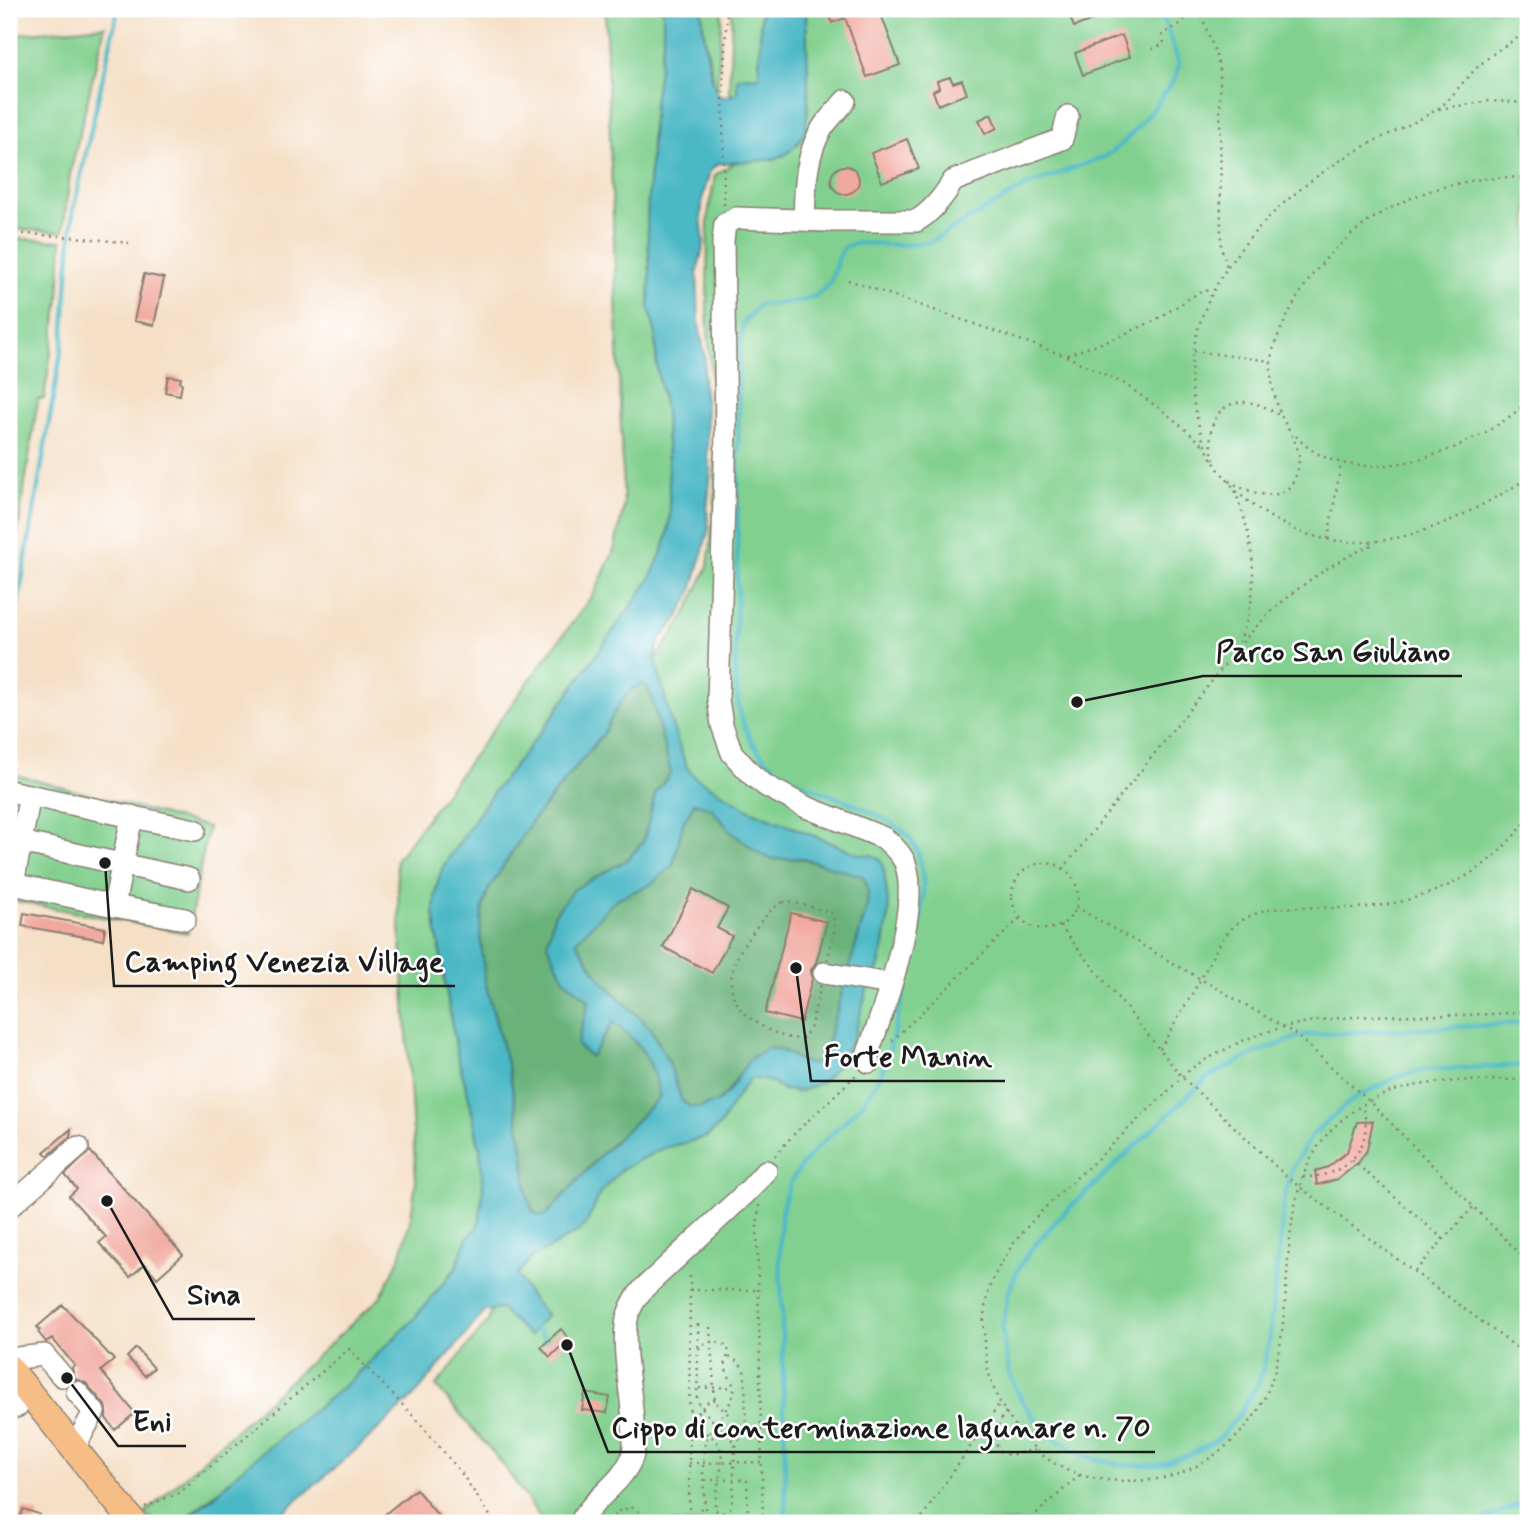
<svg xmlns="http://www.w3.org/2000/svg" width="1537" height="1532" viewBox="0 0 1537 1532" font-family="Mynerve,sans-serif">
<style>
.green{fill:#82d08f;stroke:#4f7656;stroke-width:2}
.forest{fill:#69b27a;stroke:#42674b;stroke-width:2}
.water{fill:#4bb8c6;stroke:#346a71;stroke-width:2;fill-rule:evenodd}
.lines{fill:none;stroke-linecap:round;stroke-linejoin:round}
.stream{stroke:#4bb8c6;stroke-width:4.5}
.building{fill:#f1a89e}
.minor-casing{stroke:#887e72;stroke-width:24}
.major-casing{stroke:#887e72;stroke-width:29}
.path{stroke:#887e72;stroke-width:2.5;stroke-dasharray:2 5;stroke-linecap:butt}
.minor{stroke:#fff;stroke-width:21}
.major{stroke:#f6be86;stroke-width:26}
.leader{fill:none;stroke:#1c1c1c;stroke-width:2.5}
.callout-dot{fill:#1c1c1c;stroke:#fff;stroke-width:2.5}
.callout-label{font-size:30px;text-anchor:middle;font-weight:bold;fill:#1c1c1c;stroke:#fff;stroke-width:5;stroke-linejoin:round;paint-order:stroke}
</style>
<rect width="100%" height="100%" fill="#fff"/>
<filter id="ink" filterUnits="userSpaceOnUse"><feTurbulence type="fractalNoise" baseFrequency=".0143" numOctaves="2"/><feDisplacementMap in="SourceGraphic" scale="14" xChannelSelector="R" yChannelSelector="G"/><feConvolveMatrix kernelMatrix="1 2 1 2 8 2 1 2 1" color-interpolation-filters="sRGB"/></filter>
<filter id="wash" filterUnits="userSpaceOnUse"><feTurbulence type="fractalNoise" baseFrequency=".00686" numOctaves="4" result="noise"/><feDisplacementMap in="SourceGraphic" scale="28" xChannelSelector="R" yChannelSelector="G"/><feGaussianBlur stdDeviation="1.57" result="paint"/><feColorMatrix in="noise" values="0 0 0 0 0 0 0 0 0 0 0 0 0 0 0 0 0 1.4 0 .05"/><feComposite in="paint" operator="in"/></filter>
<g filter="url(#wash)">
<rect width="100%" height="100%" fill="#f5e0c7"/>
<path class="green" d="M605,9H663V41L651,136L650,277L649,307L655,331L657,369L665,412L668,461L670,512L668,533L663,550L649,581L544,728L492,794L443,867L437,885L435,899L434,913L449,1007L458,1058L469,1098L480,1149L483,1189L480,1219L477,1228L467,1238L455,1269L413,1320L345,1385L180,1523H155L145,1513L380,1298L400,1258L411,1217L416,1180L396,860L595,592L614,550L624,507Z
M702,9H722L717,94C713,86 714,80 712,72C708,50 702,31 702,9Z
M732,9H761L759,76L737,94L729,95Z
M806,9H1528V1523H544L501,1462L436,1386L488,1321L517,1223L567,789L685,616L708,566L715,507V441L707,310L708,215L715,175L739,160L781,157L799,143L805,131L807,113Z
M105,26L70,174L63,232L9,229V35Z
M9,238L62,241L59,300L44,399H38L9,587Z
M9,773L208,827L188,933L9,900Z"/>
<path class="forest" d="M642,683L647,687L651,695L671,773L656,792L643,842L627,860L573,890L564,979L589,1000L582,1031L608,1032L612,1021C642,1044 653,1060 660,1097L600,1156L546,1215H537L532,1210L527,1195L524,1155L510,1075L485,981L480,933L482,911L487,892L531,822L603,734L620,702L633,688Z
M694,803L711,808L733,834L762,855L772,859L801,858L862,876C870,886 868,894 867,907L829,1037C823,1072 811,1070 784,1051L749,1060L728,1092L717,1102L701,1107H691L682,1101L669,1063L651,1029L601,980L576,941L616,899L650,885L673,865L683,823Z"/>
<path class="water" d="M663,9H702C702,26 710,85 720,97L737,94V77L759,76L761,9H806C806,36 812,112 804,133C800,142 791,152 782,156C768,163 734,161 717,164L710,171L703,196L701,216L704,243L697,273L699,324L705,358L703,384L706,407L708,458L711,470L707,510L709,528L692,591L676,621L661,638L655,656L671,722L687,768L695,777L750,810L859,854L872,855L880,859L884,870L889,911L884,945L878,969L867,989L855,1034L837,1066L822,1082L799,1092L784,1090L771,1082L753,1078L747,1082L734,1101L721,1124L707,1137L661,1149L622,1169L600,1193L587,1223L579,1231L532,1258L517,1274L531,1298L547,1315L529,1336L501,1309L485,1311L415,1395L360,1446L271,1523H180L215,1496L238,1472L345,1385L413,1320L455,1270L467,1238L477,1228L480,1219L483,1189L480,1149L469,1098L458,1058L449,1007L434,913L435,899L437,885L443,867L492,794L544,728L649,581L663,550L668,533L670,512L668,461L665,412L657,369L655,331L649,307L650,277L647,218L654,102L663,41ZM642,684L647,687L651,695L671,773L656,792L643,842L627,860L573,890L554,915L547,944L564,979L589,1000L577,1045L591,1057L613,1022C642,1044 653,1061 660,1097L600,1156L546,1215H537L532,1210L527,1195L524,1155L510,1075L485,981L480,933L482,911L487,892L531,822L603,734L620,702L633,688ZM694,803L711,808L733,834L762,855L772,859L801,858L862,876C870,886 868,894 867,907L829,1037C819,1091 797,1048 767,1048L749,1060L728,1092L717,1102L701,1107H691L682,1101L669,1063L651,1029L601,980L576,941L616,899L650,885L673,865L683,823Z"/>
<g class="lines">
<path class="stream" d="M9,655L63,341L73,211L118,9
M1528,1023L1303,1035L1251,1055L1207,1078L1060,1217L1031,1249L1016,1273L1008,1295L1002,1330L1009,1373L1021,1399L1034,1418L1057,1440L1085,1456L1120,1465H1159L1191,1454L1220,1438L1240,1413L1260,1380L1269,1342L1285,1195L1292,1169L1312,1135L1352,1100L1398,1076L1423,1070L1528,1065
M532,1322L550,1346
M786,1523C785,1454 783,1384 782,1315C782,1277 773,1216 791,1182C813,1141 860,1118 880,1076C894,1043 900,1004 909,969C918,935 933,876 914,844C908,834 896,825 886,820C834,788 766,789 743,722C731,689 736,631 737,595C738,513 739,432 739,351L743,324L759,305L800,301L816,296L830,283L839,256L844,247L857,243L903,245L930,242L1026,186L1106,156L1123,143L1154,108L1176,77L1179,63L1160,9
M1476,1523L1528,1500"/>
</g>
<g id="blocks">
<path class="building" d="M826,9H879L900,65L867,77L845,18L832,23Z
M1067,9H1120V10L1074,27Z
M1122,35L1130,57L1083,75L1075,53Z
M950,77L953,83L962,80L967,94L938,105L933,91L939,88L937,81Z
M991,114L997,128L985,134L979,120Z
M907,139L919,169L882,182L871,153Z
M831 180a14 14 0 1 1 28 0a14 14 0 1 1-28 0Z
M144,274L164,278L154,325L134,321Z
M168,376L181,378L180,382L182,383L180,395L165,392Z
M693,889L728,908L717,928L732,936L712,973L663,947Z
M24,913L105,928L103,940L22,926Z
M791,913L827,922L816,963L811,970L812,979L801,1022L765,1013Z
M1373,1121L1367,1150L1359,1162L1338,1179L1317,1185L1315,1171L1328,1167L1347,1152L1357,1122Z
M71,1129L70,1137L48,1156L44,1152Z
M90,1151L183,1255L157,1278L145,1264L130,1277L99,1243L106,1237L69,1196L77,1189L65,1175Z
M63,1305L114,1360L101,1371L135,1413L115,1430L106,1418L107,1410L104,1404L86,1383L75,1379L72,1368L75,1366L52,1338L46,1342L38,1332L40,1330L37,1327Z
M561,1329L569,1339L550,1357L541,1347Z
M136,1348L154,1368L145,1376L127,1357Z
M585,1393L610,1397L607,1413L582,1410Z
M416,1489L444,1523H374Z
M23,1509L39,1514L35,1523H18Z"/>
</g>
</g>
<g filter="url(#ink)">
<use href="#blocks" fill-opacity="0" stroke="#887e72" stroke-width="2"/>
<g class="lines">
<g class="minor-casing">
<path id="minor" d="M804,220C805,190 805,154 823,127C829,118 838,110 845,101
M9,791L195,830
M30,795L13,884L114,906L132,816
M21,842L189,879
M114,906L185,919
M824,973L890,984
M869,1062L866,1058C882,1015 922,906 905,863C901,853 892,845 884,838L806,807L766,786L752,775L732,753L722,725L718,699L719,669L726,432L723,241L725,224L736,218L827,221H916C932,212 944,196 953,181L1062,139L1068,116
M9,1207L78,1147
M9,1359L44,1355L62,1376
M9,1409L18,1406
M74,1448L94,1412L77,1392
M580,1523C592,1499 620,1485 631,1460C636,1449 634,1435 633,1423C632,1393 620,1343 628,1315C631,1305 637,1296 644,1288L749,1190L766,1171"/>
</g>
<g class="major-casing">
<path id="major" d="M9,1368L134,1523"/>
</g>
<path class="path" d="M1199,9L1215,52L1220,71L1221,247L1227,267
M1152,49L1164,44L1162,34L1176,27L1197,9
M1439,109L1490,101L1528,103
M1522,178L1528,148
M724,205L723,89L727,9
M9,233L75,237L129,243
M848,280L1066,356L1123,383L1166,413L1206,447
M1194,351L1270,361
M1067,355L1113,339L1152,322L1203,290L1212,292
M1296,436C1350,499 1479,450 1528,401
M1214,460C1198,407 1241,385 1281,417
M1229,481C1247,492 1282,506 1294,480C1308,449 1288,435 1279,410C1274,395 1270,379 1271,363C1272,344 1283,325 1291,309C1329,237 1396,192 1476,180C1493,178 1511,175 1528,180
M1236,491C1333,579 1431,539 1528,478
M1328,539L1341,463
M1238,648C1273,603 1324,565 1376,543
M1012 896a33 33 0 1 1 66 0a33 33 0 1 1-66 0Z
M1063,869L1231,657C1258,611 1258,564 1243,514C1240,506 1238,497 1234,489C1229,480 1220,473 1215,464C1203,447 1198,424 1194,404C1174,299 1268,203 1351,154C1378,137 1409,127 1436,110C1449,102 1458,87 1469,76C1486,57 1506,44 1528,32
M783,902H793L833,913L835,929L810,1029L803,1038C790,1040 778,1035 767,1029C719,1004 724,969 753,932C762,920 770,909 783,902Z
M1076,907L1294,1033L1369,1101L1528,1262
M1060,926L1182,1077L1289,1179L1528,1356
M1528,1011C1430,1023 1322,1000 1230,1047C1219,1053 1206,1059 1195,1066C1185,1073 1175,1084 1166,1093C1147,1111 1128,1129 1109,1148C1062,1193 988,1247 984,1317C983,1324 984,1333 985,1340C985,1371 994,1396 1012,1422C1050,1474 1087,1484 1150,1480C1174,1478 1196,1468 1216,1454C1235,1440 1252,1423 1263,1401C1311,1304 1251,1161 1372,1100C1418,1076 1478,1082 1528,1079
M892,1041L1020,918
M1160,1049C1173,1026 1187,1003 1200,980C1211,961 1220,936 1238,923C1270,900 1316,909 1353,908C1399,906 1450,891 1487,862C1502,850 1515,834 1528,820
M775,1156L792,1136L857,1074
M1352,1160L1443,1239
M1303,1177C1343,1178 1377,1149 1362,1106
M759,1205L757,1228L763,1523
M1415,1271L1474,1206
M690,1290H758
M698,1324V1350
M710,1327L715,1402L731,1417
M729,1357L740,1363L745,1373L746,1428L735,1448
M699,1388L734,1387
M715,1400L709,1401L695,1415V1424C700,1432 711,1434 717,1442C729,1458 714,1490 715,1508L717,1511L738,1516L740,1523
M1006,1412C997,1424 991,1438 1000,1451L1009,1455L1035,1450
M689,1463L762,1462
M705,1480H747L748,1523
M145,1507L179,1493L349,1349L418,1421L462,1474L495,1523
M612,1523L616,1512L631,1507L639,1512L646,1523
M689,1523L690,1271
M697,1523L698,1515L703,1503
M706,1523C705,1503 700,1459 706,1441C711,1424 736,1404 734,1388C733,1381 727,1375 726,1368C724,1360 730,1355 728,1347C719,1340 705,1339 698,1350L697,1399C704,1417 724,1428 735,1444L733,1497L727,1523
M918,1523L1000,1403
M1026,1523L1081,1474
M1510,1523L1528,1515"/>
<use href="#minor" class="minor"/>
<use href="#major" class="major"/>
</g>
</g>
<path class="leader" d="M1077 702L1203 676H1462M105 863L114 986H455M796 968L811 1081H1005M107 1201L173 1319H255M67 1378L118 1446H186M567 1345L608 1452H1155"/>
<g class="callout-dot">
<circle cx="1077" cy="702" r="7"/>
<circle cx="105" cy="863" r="7"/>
<circle cx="796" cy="968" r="7"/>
<circle cx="107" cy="1201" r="7"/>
<circle cx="67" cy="1378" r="7"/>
<circle cx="567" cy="1345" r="7"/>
</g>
<g class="callout-label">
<text x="1333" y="661">Parco San Giuliano</text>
<text x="284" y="971">Camping Venezia Village</text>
<text x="908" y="1066">Forte Manin</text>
<text x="214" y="1304">Sina</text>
<text x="152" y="1431">Eni</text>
<text x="881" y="1437">Cippo di conterminazione lagunare n. 70</text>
</g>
<rect width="1537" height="1532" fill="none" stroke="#fff" stroke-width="35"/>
</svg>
